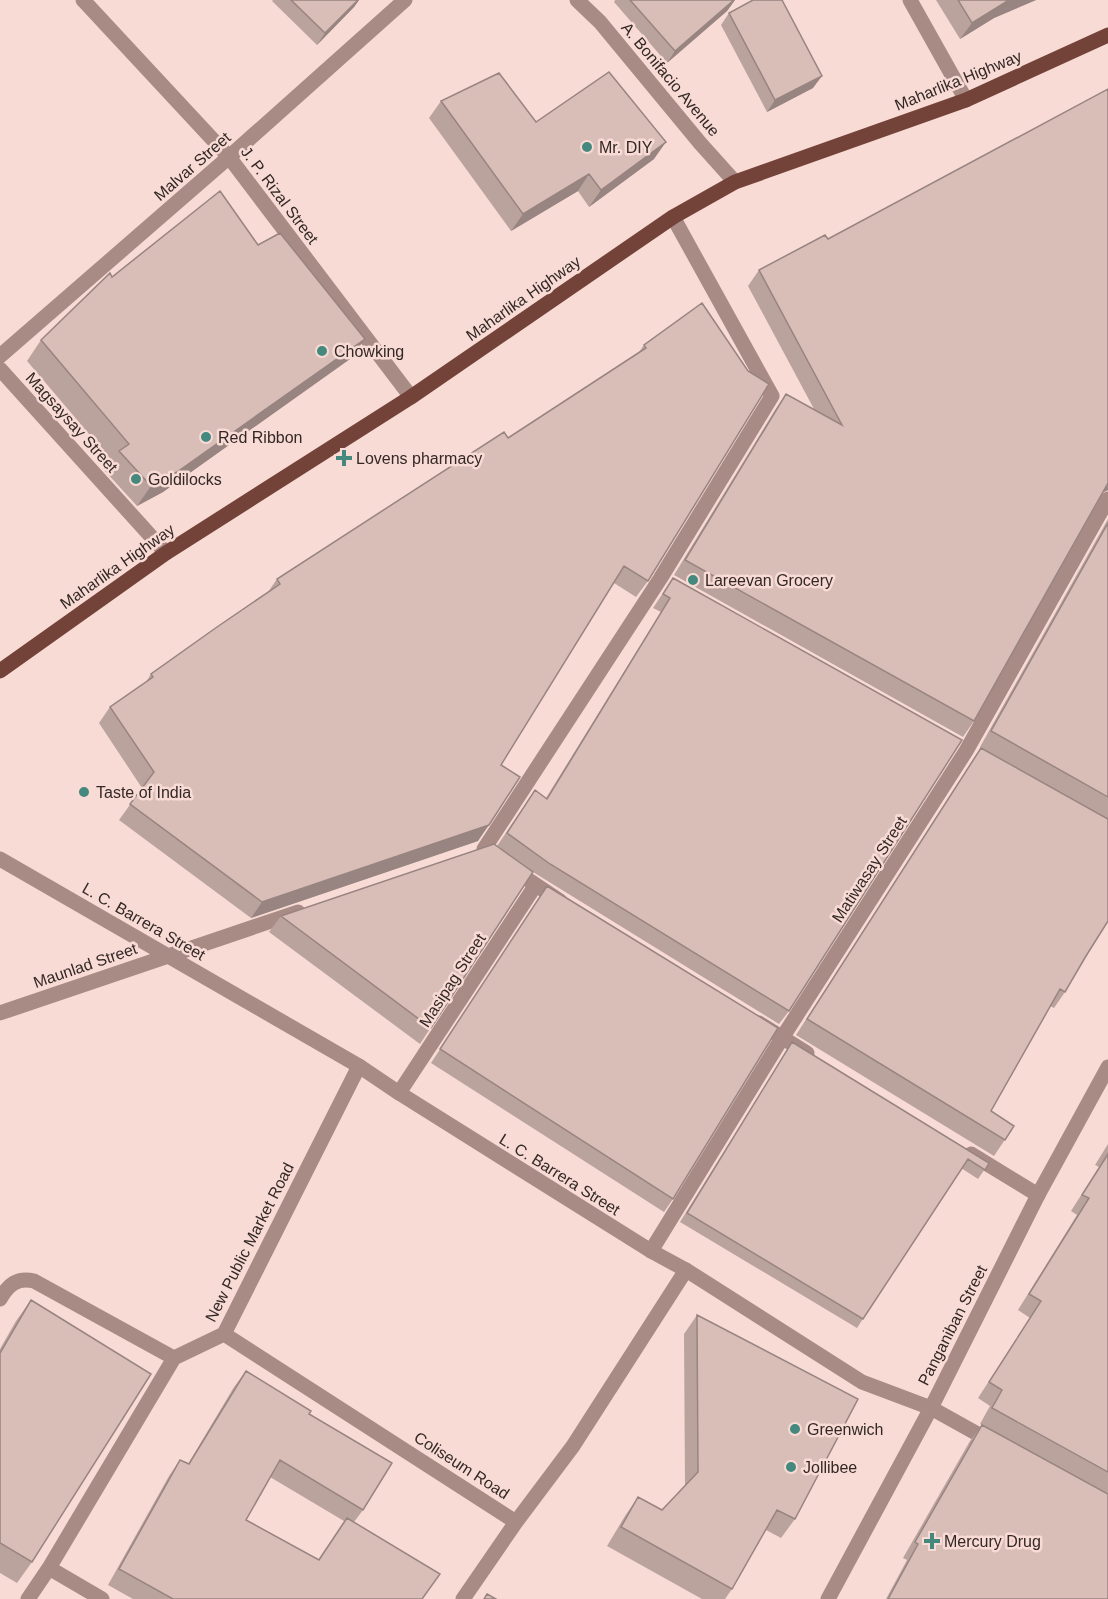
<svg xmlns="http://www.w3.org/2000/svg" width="1108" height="1599" viewBox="0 0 1108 1599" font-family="Helvetica,sans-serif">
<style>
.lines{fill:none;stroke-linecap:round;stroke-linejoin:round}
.service{stroke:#a88b85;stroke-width:15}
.pedestrian{stroke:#a88b85;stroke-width:15}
.minor{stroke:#a88b85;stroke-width:15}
.tertiary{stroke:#a88b85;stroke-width:15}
.primary{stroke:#734339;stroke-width:15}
.wall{fill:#bba39d;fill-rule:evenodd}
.shaded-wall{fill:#988480}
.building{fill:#d9bdb7;stroke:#988480;stroke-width:1.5}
.poi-dot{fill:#44887e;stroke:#f8dbd5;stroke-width:2}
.labels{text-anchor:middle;stroke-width:5;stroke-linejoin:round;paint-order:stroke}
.street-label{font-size:16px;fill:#332826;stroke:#f8dbd5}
.poi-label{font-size:16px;fill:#332826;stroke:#f8dbd5;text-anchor:start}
</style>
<rect width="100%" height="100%" fill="#f8dbd5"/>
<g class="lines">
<path class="service" d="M0,1299C8,1285 17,1277 34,1281L174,1358L224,1334L359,1066
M224,1334L516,1522L573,1446L686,1270
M49,1568L102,1599
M28,1599L49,1568L174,1358
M463,1599L516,1522"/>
<path class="pedestrian" d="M484,849L660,579L772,396L673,217
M512,869L560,901
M0,1013L298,912
M759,1023L807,1053
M399,1093L535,886
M971,1154L1038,1195
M651,1251L782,1038L966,751L1108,499"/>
<path class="minor" d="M83,0L229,157L411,397
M577,0L600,22L700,143L735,182
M0,356L229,157L405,0"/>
<path class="tertiary" d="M910,0L966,100
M0,369L166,553
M0,859L359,1066L399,1093L651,1251L686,1270L862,1382L931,1408L992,1442
M828,1599L931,1408L1038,1195L1108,1067"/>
<path class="primary" d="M0,671L166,553L411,397L673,217L735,182L966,100L1108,35"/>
</g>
<path class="wall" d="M273,0H359L354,7L317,45L272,1Z
M615,0H735L727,11L667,63L614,2Z
M936,0H1036L994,18L960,39Z
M729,13L813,88L767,112L721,25Z
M1108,89V490L1103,492L974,721L963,737L674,575L775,410L786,394L814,409L748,286L759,270L828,239Z
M441,101L536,122L654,159L589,207L578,191L511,231L429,118Z
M258,245L350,359L163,492L137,506L105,471L112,461L27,361L41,340L112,277Z
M702,303L648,581L636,597L614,583L501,765L478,841L251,918L119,820L142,788L99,723L110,707L146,682L151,674L268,592L277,579L508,438L639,352L644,345Z
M1108,519V819L980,747Z
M673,578L789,1011L779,1024L533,872L420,1044L269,932L281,916L497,846L535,790L546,798L661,612L653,608Z
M981,748L1086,956L1065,992L1054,1008L1050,1006L991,1111L1014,1126L994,1156L796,1035L970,764Z
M547,886L673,1199L664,1212L431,1063Z
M792,1042L989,1163L978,1179L961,1168L857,1328L680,1222Z
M1108,1144V1599H886L907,1560L903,1558L970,1441L982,1425L980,1424L990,1406L978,1398L1030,1318L1018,1310L1077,1215L1071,1211L1099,1167L1095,1165Z
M31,1300L32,1562L17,1583L0,1573V1349L16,1321Z
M697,1315L795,1519L781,1538L766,1530L732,1589L725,1599H702L607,1546L625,1516L638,1497L662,1510L685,1487L684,1334Z
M246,1371L309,1414L363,1510L354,1522L422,1599H133L108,1585L169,1476L180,1460L188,1464L234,1387ZM270,1477L344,1521L318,1560L246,1520Z"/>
<path class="shaded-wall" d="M358,0H359L354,7L317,45L325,33Z
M735,0L727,11L667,63L675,51Z
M1009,0H1036L994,18L960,39L972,23Z
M822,76L813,88L767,112L775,100Z
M666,142L654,159L589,207L601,190Z
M589,174L578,191L511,231L523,214Z
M365,339L350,359L163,492L137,506L151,486Z
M1108,482V490L1100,494Z
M489,825L478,841L251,918L262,902Z"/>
<path class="building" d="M291,0H358L325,33Z
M630,0H734L675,51Z
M753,0H782L822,76L775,100L729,13Z
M958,0H1009L972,23Z
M609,72L666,142L601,190L589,174L523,214L441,101L499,73L536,122Z
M1108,89V483L974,721L685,560L786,394L842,425L759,270L825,235L828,239Z
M220,191L258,245L280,233L365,339L177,472L151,486L119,451L129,444L41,340L110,273L112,277Z
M702,303L748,371L769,384L648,581L624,566L501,765L520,777L489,825L262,902L130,804L154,772L110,707L153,677L151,674L217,627L280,584L277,579L504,432L508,438L646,348L644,345Z
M1108,523V797L991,731Z
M673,578L962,740L789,1011L550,864L507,833L535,790L547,799L670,598L663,594Z
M981,748L1108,819V921L1086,956L1065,992L1060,989L991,1111L1014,1126L1005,1140L807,1019Z
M494,844L533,872L431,1028L281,916Z
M547,886L778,1028L673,1199L440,1049Z
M792,1042L989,1163L985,1170L968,1159L863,1319L687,1213Z
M1108,1154V1472L992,1408L1002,1390L989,1382L1041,1301L1029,1294L1089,1198L1082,1195Z
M31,1300L151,1374L32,1562L0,1543V1353Z
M697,1315L858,1399L795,1519L777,1510L732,1589L621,1527L638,1497L662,1510L698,1472Z
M246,1371L311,1411L309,1414L392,1463L363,1510L280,1460L246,1520L319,1560L347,1518L440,1574L422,1599H173L119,1569L180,1460L189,1464Z
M982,1425L1108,1494V1599H888L918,1544L915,1542Z
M487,1594L496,1599H484Z"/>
<g class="poi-dot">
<circle cx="587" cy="147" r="6"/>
<circle cx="322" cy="351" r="6"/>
<circle cx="206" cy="437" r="6"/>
<path d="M341 449h6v6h6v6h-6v6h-6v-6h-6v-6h6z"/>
<circle cx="136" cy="479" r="6"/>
<circle cx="693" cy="580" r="6"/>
<circle cx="84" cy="792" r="6"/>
<circle cx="795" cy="1429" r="6"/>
<circle cx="791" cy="1467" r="6"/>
<path d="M929 1532h6v6h6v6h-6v6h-6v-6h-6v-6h6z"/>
</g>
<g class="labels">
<g class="street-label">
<text transform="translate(671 79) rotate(50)" y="6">A. Bonifacio Avenue</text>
<text transform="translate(958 80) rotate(-22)" y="6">Maharlika Highway</text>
<text transform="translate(192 166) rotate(-41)" y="6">Malvar Street</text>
<text transform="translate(280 195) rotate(53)" y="6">J. P. Rizal Street</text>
<text transform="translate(523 298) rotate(-35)" y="6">Maharlika Highway</text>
<text transform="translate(72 422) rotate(48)" y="6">Magsaysay Street</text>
<text transform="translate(117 566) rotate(-35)" y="6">Maharlika Highway</text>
<text transform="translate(869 869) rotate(-57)" y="6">Matiwasay Street</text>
<text transform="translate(144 921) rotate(30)" y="6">L. C. Barrera Street</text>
<text transform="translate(85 965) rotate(-19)" y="6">Maunlad Street</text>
<text transform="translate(452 980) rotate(-57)" y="6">Masipag Street</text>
<text transform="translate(560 1174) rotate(32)" y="6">L. C. Barrera Street</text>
<text transform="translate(249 1242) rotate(-63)" y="6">New Public Market Road</text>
<text transform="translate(952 1325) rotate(-63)" y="6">Panganiban Street</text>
<text transform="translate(462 1465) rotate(33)" y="6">Coliseum Road</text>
</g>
<g class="poi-label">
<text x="599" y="153">Mr. DIY</text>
<text x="334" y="357">Chowking</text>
<text x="218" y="443">Red Ribbon</text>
<text x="356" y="464">Lovens pharmacy</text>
<text x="148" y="485">Goldilocks</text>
<text x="705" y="586">Lareevan Grocery</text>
<text x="96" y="798">Taste of India</text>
<text x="807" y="1435">Greenwich</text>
<text x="803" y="1473">Jollibee</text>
<text x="944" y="1547">Mercury Drug</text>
</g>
</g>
</svg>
